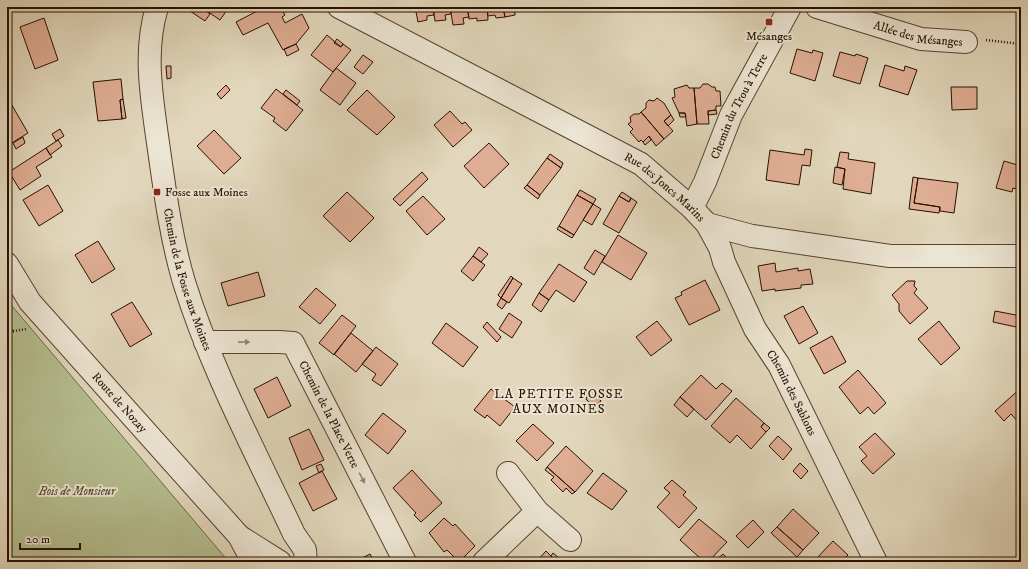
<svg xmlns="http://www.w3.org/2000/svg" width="1028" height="569" viewBox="0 0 1028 569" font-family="'IM FELL DW Pica',serif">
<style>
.green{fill:#b5be8f;stroke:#6e6748}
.building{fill:#dfad93;stroke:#281000}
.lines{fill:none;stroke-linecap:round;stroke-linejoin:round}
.minor-casing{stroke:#56422f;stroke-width:24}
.path{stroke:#281000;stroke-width:2.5;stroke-dasharray:1 2;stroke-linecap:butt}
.minor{stroke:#ece5d3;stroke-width:22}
.oneway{fill:#948574}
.poi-dot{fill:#8f2418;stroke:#ece5d3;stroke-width:1.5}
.labels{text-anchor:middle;stroke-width:4;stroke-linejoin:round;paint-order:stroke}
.street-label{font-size:12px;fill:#281000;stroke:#ece5d3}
.poi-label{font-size:12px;fill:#281000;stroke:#ece5d3}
.park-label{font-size:12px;font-style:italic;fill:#594d32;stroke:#ece5d3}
.neighbourhood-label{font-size:13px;letter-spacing:1px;fill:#281000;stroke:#ece5d3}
</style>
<rect width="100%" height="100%" fill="#e2d7bc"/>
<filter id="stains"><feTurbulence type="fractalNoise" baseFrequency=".005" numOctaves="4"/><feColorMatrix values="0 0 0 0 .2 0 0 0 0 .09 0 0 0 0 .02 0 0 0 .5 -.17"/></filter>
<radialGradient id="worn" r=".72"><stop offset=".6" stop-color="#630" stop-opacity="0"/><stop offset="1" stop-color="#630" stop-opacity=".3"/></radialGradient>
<path class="green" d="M7,298L12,306L229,562H7Z"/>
<path class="building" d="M193,7H201L210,14L205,21L190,11Z
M201,7H229L220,20Z
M265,7H280L285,15L282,17L285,23L302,14L309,28L296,44L283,50L268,23L243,35L236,22Z
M415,7H433L434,15L427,16V20L418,22Z
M433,7H450L451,14L445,15L446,20L435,21Z
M450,7H467L469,17L463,18L464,24L453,25Z
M467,7H487L488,20L477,21V18L469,19Z
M487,7H503L505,17L496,18L495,15L488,16Z
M503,7H520L521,10L515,11V15L505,17Z
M520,7H531V9L521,11Z
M44,18L58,60L35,69L20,27Z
M327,35L341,47L343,44L351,50L333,72L311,55Z
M337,39L343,44L341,47L334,43Z
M296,44L299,50L287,56L284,49Z
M797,49L812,53L813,50L823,53L815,81L790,73Z
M840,52L855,56L856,54L868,58L860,84L833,76Z
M363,55L373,62L363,74L354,67Z
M885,65L904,71L905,66L917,70L908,95L879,86Z
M166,66H171V78L167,79Z
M336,68L356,83L340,105L320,90Z
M121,79L123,99L120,100L122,119L98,121L93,82Z
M703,84H708L712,87H715L716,91H720L721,106H716V110L708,111L709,124H697L694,88H700Z
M226,85L230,90L221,99L217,94Z
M687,85L689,88H694L697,124L687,126L685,113H679L672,98L675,97L674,89Z
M951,87H977V109L952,110Z
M276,89L303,110L286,131L273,121L275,118L261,108Z
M286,90L300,101L297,105L283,94Z
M367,90L395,117L377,135L347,110Z
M657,98L664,103L671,115L664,121L673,131L664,139L641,112L646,108V103L649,100L654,101Z
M123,99L126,118L122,119L120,100Z
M9,100L28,133L7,146V101Z
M716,110L717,114L708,115V111Z
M450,111L462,124L465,122L472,130L453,147L434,125Z
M641,112L664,139L656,146L649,136L643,142L641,140L639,142L630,132L633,129L628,124L631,122L630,117L634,114H639Z
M679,113H685L686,117H680Z
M671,115L674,120L668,126L664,121Z
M60,129L64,136L56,141L52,134Z
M214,130L241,158L224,174L197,146Z
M649,136L651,140L645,145L643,142Z
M23,137L25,143L16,149L13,143Z
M58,140L62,146L50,155L46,148Z
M489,143L509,164L484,188L464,166Z
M46,148L52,157L36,167L41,176L20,190L9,172Z
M805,149L812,150L810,166L802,165L799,185L766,180L770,150L804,155Z
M840,152L849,153L848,159L875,163L871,194L843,189L845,169L837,167Z
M550,154L563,163L561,168L547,158Z
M547,158L561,168L540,195L527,185Z
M1004,161L1021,166V190L1013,188L1012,192L996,188Z
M835,167L845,169L842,185L833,183Z
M422,172L428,179L400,206L393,199Z
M913,177L918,178L914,203L940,207L939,213L909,209Z
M918,178L958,183L954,213L940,211V207L914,203Z
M48,185L63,211L39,226L23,200Z
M527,185L540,195L538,199L524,188Z
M580,190L596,199L593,204L577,195Z
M347,192L374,218L350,242L323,216Z
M622,192L631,198L629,202L619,196Z
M577,195L593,204L574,235L559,226Z
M423,196L445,219L427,235L406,211Z
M619,196L629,202L631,198L637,202L619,233L603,224Z
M593,204L601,209L592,225L583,220Z
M559,226L574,235L572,238L557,229Z
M618,235L647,253L631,280L602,262Z
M98,241L115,269L92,283L75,255Z
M479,247L488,254L481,262L473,256Z
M595,250L605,256L594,275L584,268Z
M473,256L485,265L473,281L461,271Z
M775,263L776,272L798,268V271L810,269L813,284L801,285V288L775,291V289L762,291L758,266Z
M559,264L587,282L574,302L556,290L549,300L539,293Z
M258,272L265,296L228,306L221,283Z
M511,276L513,278L501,298L498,295Z
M513,278L522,284L509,303L501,298Z
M705,280L720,310L689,325L675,298L682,295L681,292Z
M907,281H915L914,286L917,289L914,293L928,308L910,324L899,311V304L892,295Z
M316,288L336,305L320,324L299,307Z
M539,293L549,300L541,312L532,305Z
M501,298L507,302L502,309L497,305Z
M132,302L152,334L130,347L111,314Z
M803,306L818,333L799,344L784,316Z
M995,311L1021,316V328L993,322Z
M509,313L522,322L512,338L499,329Z
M342,315L356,326L334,355L319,343Z
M657,321L672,340L651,356L636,337Z
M939,321L960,348L941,365L918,339Z
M487,322L501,337L497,342L483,327Z
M446,323L478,347L463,367L432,343Z
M351,333L373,351L356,372L334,354Z
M832,336L846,362L824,374L810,348Z
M376,347L398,364L381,386L372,380L376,374L362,364Z
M858,370L886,403L874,414L868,407L860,414L839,387Z
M701,375L716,389L722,383L732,391L706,420L680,397Z
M277,377L291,406L268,418L254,389Z
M591,388L601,401L593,407L586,399Z
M491,389L515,407L500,426L487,415L485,418L474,410Z
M1020,389L1021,390V425L1011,414L1004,421L995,411Z
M680,397L694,409L687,417L674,405Z
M736,398L764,423L761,427L766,432L751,449L737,435L730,443L711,426Z
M383,413L406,431L388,454L365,435Z
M764,423L770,428L766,432L761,427Z
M533,424L554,443L537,461L516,441Z
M309,429L324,460L302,470L289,438Z
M875,433L895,454L873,474L861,461L867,456L859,447Z
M778,436L792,449L783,460L769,446Z
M566,446L593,471L575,492L547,467Z
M800,463L808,471L801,479L793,471Z
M321,464L324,470L319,473L316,466Z
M547,467L575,492L572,494L566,488L563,492L551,480L554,477L545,470Z
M412,470L442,503L421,522L414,515L416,513L393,488Z
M322,471L337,499L313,511L299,483Z
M603,473L627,491L612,510L587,493Z
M672,480L686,492L683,495L697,508L679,528L657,507L670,493L664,488Z
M793,509L819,533L803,550L777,527Z
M444,518L453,526L455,524L475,546L459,562L447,550L444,552L429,533Z
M699,519L727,542L708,562L700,558L680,540Z
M753,520L764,532L748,548L736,536Z
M777,527L803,550L797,557L771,533Z
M833,541L848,555L841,562H819L816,559Z
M546,551L551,556L558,562H536Z
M553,553L559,558L556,561L551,556Z
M370,554L374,562H354Z
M723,554L730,562H718L716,560Z"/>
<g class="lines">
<g class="minor-casing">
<g id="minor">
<path id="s1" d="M157,7C144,50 151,93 157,136C164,184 170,235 184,282C211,369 255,451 294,534L305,550L306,562"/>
<path id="s2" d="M339,7L641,164L692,208L707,224L720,248L724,262L755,329L779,365L876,562"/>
<path id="s3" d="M817,7L921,39L966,42"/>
<path id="s4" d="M692,208L705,182L731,115L790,7"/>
<path d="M707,224L752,236L890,256H1021"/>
<path id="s5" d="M7,264L30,302L239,536L253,562"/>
<path id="s6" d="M205,342H280L293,343L405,562"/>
<path d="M508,473L537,511L570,540"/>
<path d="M242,538L280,562"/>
<path d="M484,562L537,511"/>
</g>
</g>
<path class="path" d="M986,40L1021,44
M7,330L14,331L27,329
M7,334L14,331"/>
<use href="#minor" class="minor"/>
</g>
<defs><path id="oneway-solid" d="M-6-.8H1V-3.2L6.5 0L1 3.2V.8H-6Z"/></defs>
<g class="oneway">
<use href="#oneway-solid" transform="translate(244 342) rotate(-1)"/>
<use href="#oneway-solid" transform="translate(362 478) rotate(63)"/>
</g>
<g class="poi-dot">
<rect x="765" y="18" width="8" height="8" rx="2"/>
<rect x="153" y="188" width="8" height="8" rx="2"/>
</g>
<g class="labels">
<g class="street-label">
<text dy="4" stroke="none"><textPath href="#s3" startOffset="105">Allée des Mésanges</textPath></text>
<text dy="4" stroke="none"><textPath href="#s4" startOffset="112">Chemin du Trou à Terre</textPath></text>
<text dy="4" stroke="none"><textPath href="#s2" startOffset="373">Rue des Joncs Marins</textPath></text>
<text dy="4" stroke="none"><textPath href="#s1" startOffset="277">Chemin de la Fosse aux Moines</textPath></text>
<text dy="4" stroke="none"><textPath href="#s2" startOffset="619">Chemin des Sablons</textPath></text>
<text dy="4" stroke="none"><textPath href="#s5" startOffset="179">Route de Nozay</textPath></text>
<text dy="4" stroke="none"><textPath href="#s6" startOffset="168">Chemin de la Place Verte</textPath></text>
</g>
<g class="poi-label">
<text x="769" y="40">Mésanges</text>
<text x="165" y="196" text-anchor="start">Fosse aux Moines</text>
</g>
<g class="park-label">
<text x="77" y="495">Bois de Monsieur</text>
</g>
<g class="neighbourhood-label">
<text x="559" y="398">LA PETITE FOSSE<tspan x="559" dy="15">AUX MOINES</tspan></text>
</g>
</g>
<rect width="1028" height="569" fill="none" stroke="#e2d7bc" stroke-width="24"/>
<rect x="8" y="8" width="1012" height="553" fill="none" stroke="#281000" stroke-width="2"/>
<rect x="12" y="12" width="1004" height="545" fill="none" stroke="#281000"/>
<path d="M20 543v6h60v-6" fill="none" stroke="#281000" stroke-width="2"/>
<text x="26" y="543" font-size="12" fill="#281000" stroke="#ece5d3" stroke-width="3" paint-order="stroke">20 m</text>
<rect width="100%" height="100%" filter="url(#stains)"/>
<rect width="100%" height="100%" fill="url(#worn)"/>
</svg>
